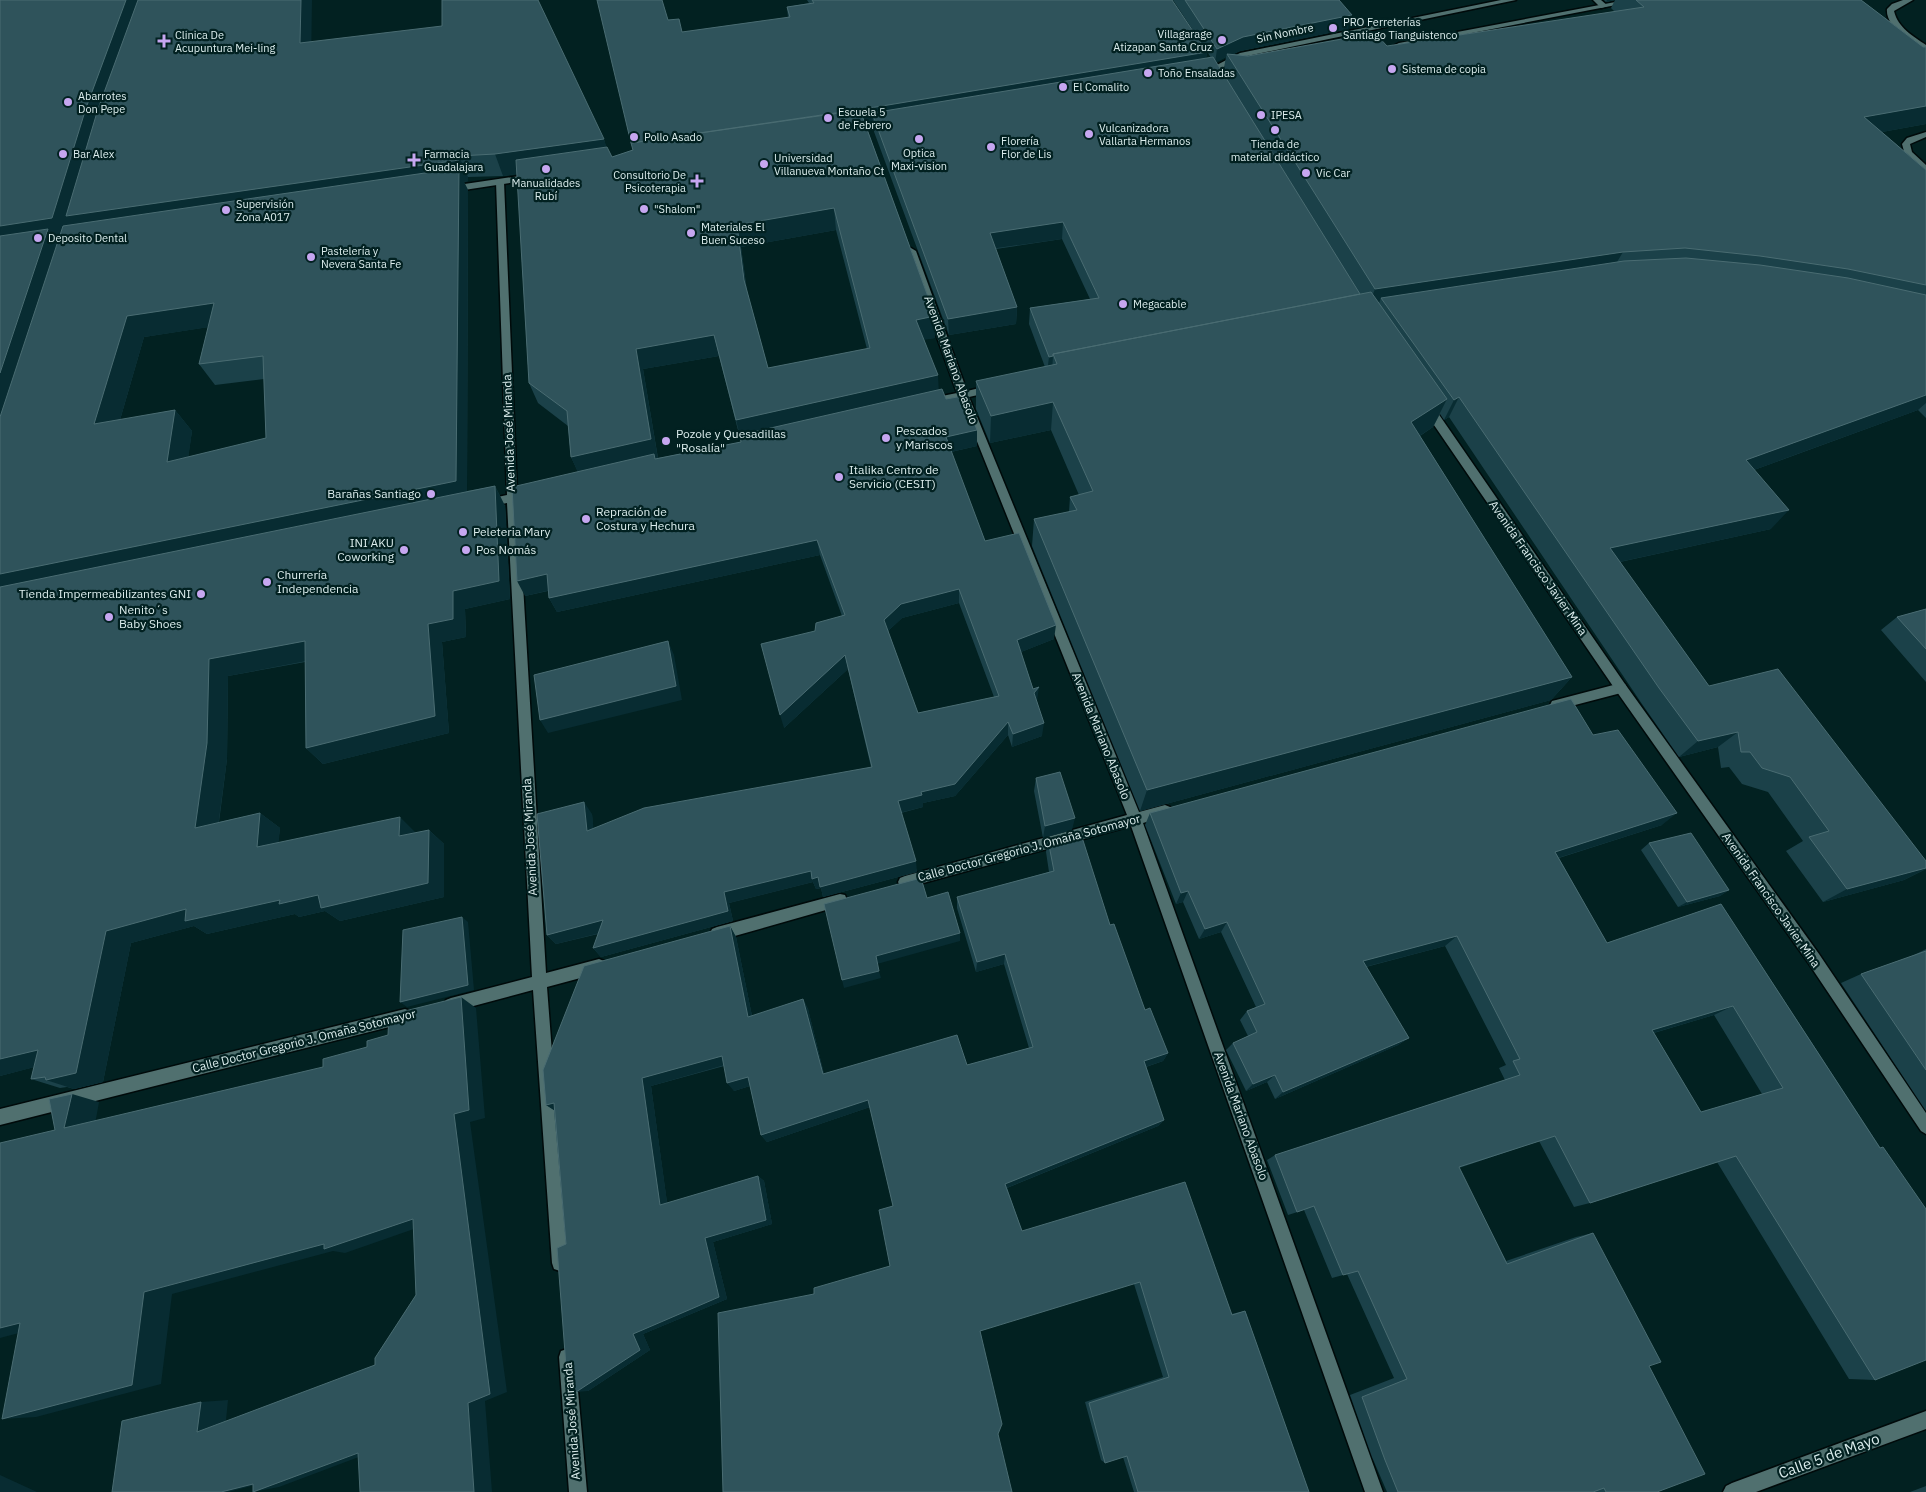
<svg xmlns="http://www.w3.org/2000/svg" width="1926" height="1492" viewBox="0 0 1926 1492" font-family="'IBM Plex Sans',sans-serif">
<style>
.lines{fill:none;stroke-linecap:round;stroke-linejoin:round}
.lane-casing{stroke:#000a0a;stroke-width:3}
.street-casing{stroke:#000a0a;stroke-width:3}
.secondary-casing{stroke:#000a0a;stroke-width:3}
.lane{fill:#50706f;fill-rule:evenodd}
.street{fill:#50706f;fill-rule:evenodd}
.secondary{fill:#50706f;fill-rule:evenodd}
.wall{fill:#1b4149;fill-rule:evenodd}
.shaded-wall{fill:#082c32}
.building{fill:#2f535b;stroke:#4a6c72;fill-rule:evenodd}
.poi-dot{fill:#c6a6f0;stroke:#022121;stroke-width:2}
.labels{text-anchor:middle;stroke-width:4.5;stroke-linejoin:round;paint-order:stroke}
.far-poi-label{font-size:11px;fill:#dceded;stroke:#022121;text-anchor:start}
.far-street-label{font-size:11px;fill:#dceded;stroke:#022121}
.street-label{font-size:12px;fill:#dceded;stroke:#022121}
.poi-label{font-size:12px;fill:#dceded;stroke:#022121;text-anchor:start}
.near-street-label{font-size:15px;fill:#dceded;stroke:#022121}
</style>
<rect width="100%" height="100%" fill="#022121"/>
<g class="lines">
<g class="lane-casing">
<path id="lane" d="M1593,0H1601L1608,6L1601,8Z
M1903,0H1913L1894,11C1898,28 1913,36 1926,45V51C1912,46 1885,26 1887,9L1892,4Z
M1926,132V137L1910,144L1912,152L1926,165V173L1905,155L1902,144L1907,138Z"/>
</g>
<g class="street-casing">
<path id="street" d="M500,179L504,182L517,492L529,490L534,494L533,497L518,500L546,973L599,959L604,961L606,966L604,971L599,973L547,987L568,1263L566,1269L560,1271L554,1269L552,1263L533,990L451,1012L446,1010L444,1005L446,1000L451,998L532,977L507,503L487,507L482,503L483,500L507,495L496,182Z
M911,248L916,251L967,391L992,385L997,389L996,391L969,397L1139,812L1165,805L1170,807L1171,811L1170,815L1143,823L1383,1492H1365L1131,826L905,888L900,886L898,882L900,878L905,876L1127,815L960,399L931,406L926,402L927,399L957,393L906,251Z
M1621,683L1625,684L1627,688L1625,692L1621,693L1556,710L1552,709L1550,705L1552,701L1556,700Z
M840,894L845,895L847,900L845,905L840,906L717,941L712,939L710,934L712,929L717,927Z
M405,1009L410,1011L412,1016L410,1021L405,1023L0,1125V1109Z
M567,1349L573,1351L575,1357L587,1492H569L559,1357L561,1351Z"/>
</g>
<g class="secondary-casing">
<path id="secondary" d="M1501,0H1516L1242,57L1216,71L1209,69L1240,53Z
M1626,0H1642L1399,47L1395,45L1399,43Z
M889,121H892V125L849,131L845,129L849,127Z
M533,174L536,175V179L451,192L447,189L451,186Z
M1427,402L1431,403L1625,684L1819,954L1926,1113V1134L1921,1131L1809,964L1617,692L1423,409L1422,406Z
M1926,1411V1429L1756,1492H1723L1726,1486L1732,1483Z"/>
</g>
<use href="#lane" class="lane"/>
<use href="#street" class="street"/>
<use href="#secondary" class="secondary"/>
</g>
<path class="wall" d="M0,0L311,42L604,139L606,147L612,157L633,150L668,20L682,32L788,18L787,7L809,3L807,0H1172L1204,47L1173,0H1339L1348,29L1240,51L1233,54L1248,56L1387,46L1615,12L1611,8L1615,0L1606,2L1604,0H1861L1923,47H1926V124L1882,132L1926,170V418L1918,410L1754,470L1771,529L1620,562L1709,686L1926,861V869L1904,880L1823,902L1786,851L1803,841L1768,792L1742,784L1729,767L1721,768L1718,747L1679,757L1642,704L1449,417L1444,420L1440,414L1433,427L1420,436L1572,677L1551,700L1140,811L1032,546L1034,519L1069,512L1070,497L1079,495L1051,430L990,443L976,409V381L1045,367L1029,324L1030,308L1090,299L1062,239L996,249L1017,307L1016,324L949,335L873,129V122L865,123L935,316V338L924,339L938,390L946,399L977,446L951,452L985,541L1054,639L1021,652L1037,701L1042,736L1012,747L1008,735L955,796L923,803V807L901,813L917,872L823,897L821,888L816,889L813,882L729,903L733,921L601,957L593,948L598,934L556,944L547,935L592,814L593,828L871,767L848,669L784,728L815,631L842,616L820,555L557,612L549,598L548,591L525,596L578,472L571,457L568,426L538,403L529,383L517,174L503,176L468,177V181L464,182L468,190L467,491L495,486L505,506L510,599L465,609L466,637L442,642L449,733L323,764L306,748L305,662L228,676L227,759L219,822L260,813L280,828L278,843L415,832V833L429,830L444,844V897L340,921L325,911L299,917L295,914L207,934L194,926L131,943L103,1082L74,1089L67,1087L60,1088L31,1079L34,1067L0,1076ZM1207,52L1208,53L1211,58H1206ZM1226,57L1223,73L1216,62ZM836,230L867,349L768,368L747,291L741,247ZM208,327L199,364L215,385L264,379L266,438L188,457L192,431L175,410L120,420L144,337ZM719,356L741,442L658,458L643,369ZM959,603L994,697L918,713L888,631L902,618Z
M1926,609V682L1881,630L1897,617Z
M1593,735L1662,825L1559,858L1607,943L1721,904L1880,1147L1875,1380L1849,1379L1717,1162L1590,1203L1574,1207L1539,1141L1459,1168L1506,1261L1576,1237L1593,1233L1649,1366L1657,1492H1387L1372,1457L1350,1395L1394,1378L1347,1274L1332,1278L1304,1210L1288,1215L1267,1160L1275,1155L1505,1080L1499,1068L1506,1065L1445,946L1366,967L1409,1038L1398,1045L1275,1099L1267,1082L1246,1091L1226,1050L1233,1043L1248,1036L1240,1020L1247,1011L1256,1007L1221,932L1199,939L1183,902L1176,904L1145,825L1150,813ZM1714,1015L1762,1094L1701,1112L1654,1033Z
M1036,778L1072,830L1043,838L1034,791Z
M1048,840L1110,925L1145,1010L1168,1053L1163,1061L1146,1067L1164,1120L1158,1126L1007,1188L1022,1231L1231,1314L1245,1311L1309,1492H1134L1123,1457L1105,1463L1101,1460L1085,1402L1163,1377L1134,1284L814,1294L890,1266L893,1206L870,1107L767,1142L761,1135L750,1086L734,1091L724,1066L651,1086L667,1203L758,1176L764,1181L772,1224L713,1242L727,1299L643,1334L650,1350L588,1391L566,1244L554,1110L546,1105L730,926L736,937L752,1016L803,999L808,1009L824,1074L967,1065L1029,1048L1004,964L976,972L957,908V897L1049,872L1046,852Z
M1649,843L1729,890L1720,896L1678,907L1641,850Z
M1926,949V1111L1841,983L1861,974L1912,956Z
M1926,1486V1492H1910Z"/>
<path class="shaded-wall" d="M126,0H147L459,156L468,177V181L464,182L468,190L467,501L0,598V574L456,481L458,183L83,238L0,459V226L86,108Z
M301,0H312L311,65L300,43Z
M1607,0H1615L1606,2Z
M1352,15L1348,29L1240,51L1229,56L1227,54L1226,57L1215,63L1217,49L1243,37Z
M1207,52L1205,66L872,113L873,122L635,157L631,143Z
M1926,106V124L1849,138L1864,117Z
M604,139L610,160L503,176L495,154Z
M834,208L836,230L741,247L748,302L744,280L737,225Z
M1063,222L1062,239L990,249V233Z
M1623,252L1611,272L1381,298L1377,308L1367,309L1375,289Z
M214,303L229,324L144,337L113,444L94,424L127,316Z
M1017,307L1016,324L949,335L948,319Z
M935,316V338L917,341L916,320Z
M714,335L719,356L643,369L658,459L580,477L571,457L636,349Z
M1053,356L1052,372L1047,373L1049,357Z
M938,375L939,395L741,440L736,420Z
M1926,395V403L1918,410L1729,479L1746,460Z
M1459,397L1449,417L1444,420L1454,400Z
M1447,399L1433,427L1398,450L1411,422Z
M1053,402L1051,430L990,443L991,416Z
M175,410L192,431L185,482L167,462Z
M977,430V446L946,453V437Z
M495,486L505,506L510,599L465,609L466,637L442,642L449,733L323,764L306,748L428,624L453,591Z
M1789,510L1771,529L1596,567L1610,548Z
M817,540L820,555L557,612L549,598Z
M547,574L555,589L525,596L517,581Z
M959,589V603L902,618L885,634L884,620L901,604Z
M1056,625L1054,639L1016,654L1017,640Z
M305,641L322,658L228,676L227,759L216,842L195,828L209,659Z
M668,641L674,655L682,700L548,733L540,720Z
M845,655L848,669L784,728L780,715Z
M1572,677L1551,700L1140,811L1147,790Z
M1039,687L1037,701L1033,706L1034,693Z
M1008,722V735L955,796L923,803V807L899,813L898,801L921,792Z
M1044,723L1042,736L1012,747L1013,734Z
M1738,732L1718,747L1679,757L1698,741Z
M584,802L592,814L595,842L587,831Z
M260,813L280,828L277,861L257,847Z
M1677,813L1662,825L1542,863L1555,852Z
M400,817L415,832L414,851L399,836Z
M1075,818L1072,830L1043,838L1045,826Z
M429,830L444,844V897L340,921L325,911L299,917L295,914L207,934L194,926L131,943L103,1082L74,1089L46,1080L106,931Z
M916,861L917,872L823,897L821,888L816,889L813,882L729,903L733,921L601,957L593,948L724,892L811,871Z
M1926,868V869L1904,880L1823,902L1847,889Z
M1729,890L1720,896L1678,907L1687,902Z
M1188,891L1183,902L1176,904L1181,893Z
M462,917L468,922L474,990L407,1007L400,1002Z
M603,920L612,930L556,944L547,935Z
M1227,922L1221,932L1199,939L1205,929Z
M730,926L736,937L754,1026L748,1017Z
M960,933V941L877,964L876,956Z
M1457,936L1445,946L1353,970L1363,961Z
M1005,954L1004,964L976,972L977,962Z
M879,971L881,978L844,988L842,980Z
M461,997L476,1008L485,1118L470,1122L507,1392L485,1401L492,1492H474L468,1403L454,1114Z
M803,999L808,1009L826,1082L823,1074Z
M1733,1006L1714,1015L1636,1038L1652,1030Z
M1409,1038L1398,1045L1275,1099L1283,1092Z
M38,1050L66,1059L0,1076V1059Z
M1168,1053L1163,1061L1139,1069L1144,1061Z
M722,1056L728,1064L651,1086L668,1209L660,1205L642,1078Z
M1275,1075L1267,1082L1246,1091L1253,1084Z
M748,1077L753,1085L734,1091L727,1083Z
M72,1094L99,1102L93,1135L64,1128Z
M868,1100L870,1107L767,1142L761,1135Z
M554,1103L557,1112L546,1105Z
M1164,1120L1158,1126L1004,1189L1005,1184Z
M1555,1136L1539,1141L1446,1172L1459,1167Z
M758,1176L764,1181L772,1224L713,1242L727,1299L643,1334L650,1350L588,1391L576,1392L633,1334L705,1238Z
M413,1219L431,1223L345,1253L333,1251L172,1294L161,1384L36,1417L2,1419L144,1292Z
M20,1323L53,1324L0,1338V1328Z
M228,1400L225,1430L197,1432L201,1402Z
M380,1449L279,1487L253,1492L358,1453Z
M0,1475L37,1492H0Z
M279,1479L228,1492H221L253,1484Z"/>
<path class="building" d="M0,0H126L86,108L52,218L0,226Z
M138,0H301L300,43L442,26V0H538L604,139L495,154L459,156V160L66,216L98,109Z
M597,0H662L668,20L679,19L682,32L790,17L787,7L814,3L812,0H1172L1207,52L876,107L631,143Z
M1185,0H1339L1352,15L1243,37L1217,49Z
M1636,0H1861L1923,47H1926V106L1864,117L1926,170V285L1848,269L1760,256L1685,248L1623,252L1375,289L1227,54L1248,56L1375,33L1387,46L1644,7Z
M1213,57L1360,294L1053,354V356L1049,357L1030,308L1099,298L1063,222L990,233L1017,307L948,319L872,113Z
M860,110L935,316L916,320L938,375L736,420L714,335L636,349L651,439L571,457L567,411L529,383L516,160L607,147L612,157L633,150L631,143ZM834,208L870,348L768,368L744,280L737,225Z
M459,168L456,481L0,574V417L63,226ZM214,303L199,364L263,356L266,438L167,462L175,410L94,424L127,316Z
M48,229L0,373V236Z
M1686,258L1760,265L1848,278L1926,295V395L1746,460L1789,510L1610,548L1709,686L1778,669L1926,861V868L1847,889L1809,837L1829,831L1790,777L1762,768L1750,752H1741L1738,732L1698,741L1659,688L1459,397L1454,400L1381,298L1624,261Z
M1371,292L1447,399L1411,422L1572,677L1147,790L1034,519L1077,510L1070,497L1093,491L1053,402L991,416L976,381L1057,364L1053,354Z
M942,389L946,399L963,396L977,430L946,437L985,541L1019,533L1056,625L1017,640L1033,689L1039,687L1034,693L1044,723L1013,734L1008,722L955,784L921,792L922,795L898,801L916,861L820,887L818,877L812,879L811,871L724,892L728,911L593,948L603,920L547,935L537,814L584,802L587,831L644,808L872,767L845,655L780,715L761,644L815,631L816,623L845,615L817,540L549,598L547,574L517,581L512,487L654,454L655,459L741,442L740,435ZM959,589L999,696L918,713L884,620L901,604Z
M495,486L499,581L453,591V619L428,624L435,716L306,748L305,641L209,659L207,743L195,828L260,813L257,847L400,817L399,836L429,830L428,883L321,908L318,895L279,904L280,900L185,921L186,909L106,931L76,1073L46,1080L45,1077L31,1079L38,1050L0,1059V587Z
M1926,609V649L1897,617Z
M668,641L676,686L540,720L534,675Z
M1571,699L1593,735L1618,730L1677,813L1555,852L1607,943L1721,904L1880,1148L1883,1147L1926,1209V1360L1875,1380L1736,1156L1590,1203L1555,1136L1459,1167L1507,1264L1593,1233L1661,1362L1649,1366L1705,1474L1657,1492H1606L1604,1488L1593,1492H1398L1385,1460L1362,1397L1407,1379L1358,1271L1343,1275L1314,1206L1297,1212L1275,1155L1520,1075L1513,1061L1520,1059L1457,936L1363,961L1409,1038L1283,1092L1275,1075L1253,1084L1233,1043L1257,1032L1247,1011L1265,1004L1227,922L1205,929L1188,891L1181,893L1150,813ZM1733,1006L1783,1088L1701,1112L1652,1030Z
M1060,772L1075,818L1045,826L1036,778Z
M1080,831L1110,925L1114,924L1145,1010L1150,1008L1168,1053L1144,1061L1164,1120L1005,1184L1022,1231L1185,1182L1232,1315L1245,1311L1309,1492H1138L1127,1456L1105,1463L1089,1403L1169,1377L1140,1282L980,1331L1002,1424L998,1434L1012,1492H723L718,1313L814,1294V1288L890,1266L879,1210L893,1206L868,1100L761,1135L748,1077L727,1083L722,1056L642,1078L660,1205L758,1176L766,1220L705,1238L719,1297L633,1334L640,1350L576,1392L566,1366L557,1248L566,1244L554,1103L546,1105L543,1070L584,966L730,926L748,1017L803,999L823,1074L957,1035L967,1065L1033,1047L1005,954L977,962L957,897L1054,871L1048,840Z
M1691,833L1729,890L1687,902L1649,843Z
M921,878L927,898L948,892L960,933L876,956L879,971L842,980L824,904Z
M462,917L468,985L400,1002L403,930Z
M1926,951V1070L1861,974Z
M461,997L469,1110L454,1114L490,1394L468,1403L474,1492H360L358,1453L253,1492V1484L221,1492H112L122,1421L201,1402L197,1432L375,1365V1358L416,1295L413,1219L324,1249V1244L144,1292L132,1385L2,1419L20,1323L0,1328V1143L55,1130L49,1099L72,1094L64,1128L323,1067V1059L367,1047V1041L388,1035L389,1015Z"/>
<g class="poi-dot">
<circle cx="1333" cy="28" r="5"/>
<circle cx="1222" cy="40" r="5"/>
<path d="M161.5 33.5h5v5h5v5h-5v5h-5v-5h-5v-5h5z"/>
<circle cx="1392" cy="69" r="5"/>
<circle cx="1148" cy="73" r="5"/>
<circle cx="1063" cy="87" r="5"/>
<circle cx="68" cy="102" r="5"/>
<circle cx="1261" cy="115" r="5"/>
<circle cx="828" cy="118" r="5"/>
<circle cx="1275" cy="130" r="5"/>
<circle cx="1089" cy="134" r="5"/>
<circle cx="634" cy="137" r="5"/>
<circle cx="919" cy="139" r="5"/>
<circle cx="991" cy="147" r="5"/>
<circle cx="63" cy="154" r="5"/>
<path d="M411.5 152.5h5v5h5v5h-5v5h-5v-5h-5v-5h5z"/>
<circle cx="764" cy="164" r="5"/>
<circle cx="546" cy="169" r="5"/>
<circle cx="1306" cy="173" r="5"/>
<path d="M694.5 173.5h5v5h5v5h-5v5h-5v-5h-5v-5h5z"/>
<circle cx="644" cy="209" r="5"/>
<circle cx="226" cy="210" r="5"/>
<circle cx="691" cy="233" r="5"/>
<circle cx="38" cy="238" r="5"/>
<circle cx="311" cy="257" r="5"/>
<circle cx="1123" cy="304" r="5"/>
<circle cx="886" cy="438" r="5"/>
<circle cx="666" cy="441" r="5"/>
<circle cx="839" cy="477" r="5"/>
<circle cx="431" cy="494" r="5"/>
<circle cx="586" cy="519" r="5"/>
<circle cx="463" cy="532" r="5"/>
<circle cx="404" cy="550" r="5"/>
<circle cx="466" cy="550" r="5"/>
<circle cx="267" cy="582" r="5"/>
<circle cx="201" cy="594" r="5"/>
<circle cx="109" cy="617" r="5"/>
</g>
<g class="labels">
<g class="far-poi-label">
<text x="1343" y="26">PRO Ferreterías<tspan x="1343" dy="13">Santiago Tianguistenco</tspan></text>
<text x="1212" y="38" text-anchor="end">Villagarage<tspan x="1212" dy="13">Atizapan Santa Cruz</tspan></text>
<text x="175" y="39">Clinica De<tspan x="175" dy="13">Acupuntura Mei-ling</tspan></text>
<text x="1402" y="73">Sistema de copia</text>
<text x="1158" y="77">Toño Ensaladas</text>
<text x="1073" y="91">El Comalito</text>
<text x="78" y="100">Abarrotes<tspan x="78" dy="13">Don Pepe</tspan></text>
<text x="838" y="116">Escuela 5<tspan x="838" dy="13">de Febrero</tspan></text>
<text x="1271" y="119">IPESA</text>
<text x="1099" y="132">Vulcanizadora<tspan x="1099" dy="13">Vallarta Hermanos</tspan></text>
<text x="644" y="141">Pollo Asado</text>
<text x="1001" y="145">Florería<tspan x="1001" dy="13">Flor de Lis</tspan></text>
<text x="1275" y="148" text-anchor="middle">Tienda de<tspan x="1275" dy="13">material didáctico</tspan></text>
<text x="919" y="157" text-anchor="middle">Optica<tspan x="919" dy="13">Maxi-vision</tspan></text>
<text x="73" y="158">Bar Alex</text>
<text x="424" y="158">Farmacia<tspan x="424" dy="13">Guadalajara</tspan></text>
<text x="774" y="162">Universidad<tspan x="774" dy="13">Villanueva Montaño Ct</tspan></text>
<text x="1316" y="177">Vic Car</text>
<text x="686" y="179" text-anchor="end">Consultorio De<tspan x="686" dy="13">Psicoterapia</tspan></text>
<text x="546" y="187" text-anchor="middle">Manualidades<tspan x="546" dy="13">Rubí</tspan></text>
<text x="236" y="208">Supervisión<tspan x="236" dy="13">Zona A017</tspan></text>
<text x="654" y="213">"Shalom"</text>
<text x="701" y="231">Materiales El<tspan x="701" dy="13">Buen Suceso</tspan></text>
<text x="48" y="242">Deposito Dental</text>
<text x="321" y="255">Pastelería y<tspan x="321" dy="13">Nevera Santa Fe</tspan></text>
<text x="1133" y="308">Megacable</text>
</g>
<g class="far-street-label">
<text transform="translate(1285 33) rotate(-12)" y="4">Sin Nombre</text>
</g>
<g class="street-label">
<text transform="translate(951 360) rotate(70)" y="4">Avenida Mariano Abasolo</text>
<text transform="translate(509 433) rotate(-92)" y="4">Avenida José Miranda</text>
<text transform="translate(1538 568) rotate(55)" y="4">Avenida Francisco Javier Mina</text>
<text transform="translate(1101 736) rotate(68)" y="4">Avenida Mariano Abasolo</text>
<text transform="translate(530 837) rotate(-93)" y="4">Avenida José Miranda</text>
<text transform="translate(1029 848) rotate(-15)" y="4">Calle Doctor Gregorio J. Omaña Sotomayor</text>
<text transform="translate(1771 900) rotate(55)" y="4">Avenida Francisco Javier Mina</text>
<text transform="translate(304 1041) rotate(-14)" y="4">Calle Doctor Gregorio J. Omaña Sotomayor</text>
<text transform="translate(1241 1116) rotate(70)" y="4">Avenida Mariano Abasolo</text>
<text transform="translate(572 1421) rotate(-94)" y="4">Avenida José Miranda</text>
</g>
<g class="poi-label">
<text x="896" y="435">Pescados<tspan x="896" dy="14">y Mariscos</tspan></text>
<text x="676" y="438">Pozole y Quesadillas<tspan x="676" dy="14">"Rosalía"</tspan></text>
<text x="849" y="474">Italika Centro de<tspan x="849" dy="14">Servicio (CESIT)</tspan></text>
<text x="421" y="498" text-anchor="end">Barañas Santiago</text>
<text x="596" y="516">Repración de<tspan x="596" dy="14">Costura y Hechura</tspan></text>
<text x="473" y="536">Peleteria Mary</text>
<text x="394" y="547" text-anchor="end">INI AKU<tspan x="394" dy="14">Coworking</tspan></text>
<text x="476" y="554">Pos Nomás</text>
<text x="277" y="579">Churrería<tspan x="277" dy="14">Independencia</tspan></text>
<text x="191" y="598" text-anchor="end">Tienda Impermeabilizantes GNI</text>
<text x="119" y="614">Nenito´s<tspan x="119" dy="14">Baby Shoes</tspan></text>
</g>
<g class="near-street-label">
<text transform="translate(1829 1456) rotate(-20)" y="5">Calle 5 de Mayo</text>
</g>
</g>
</svg>
